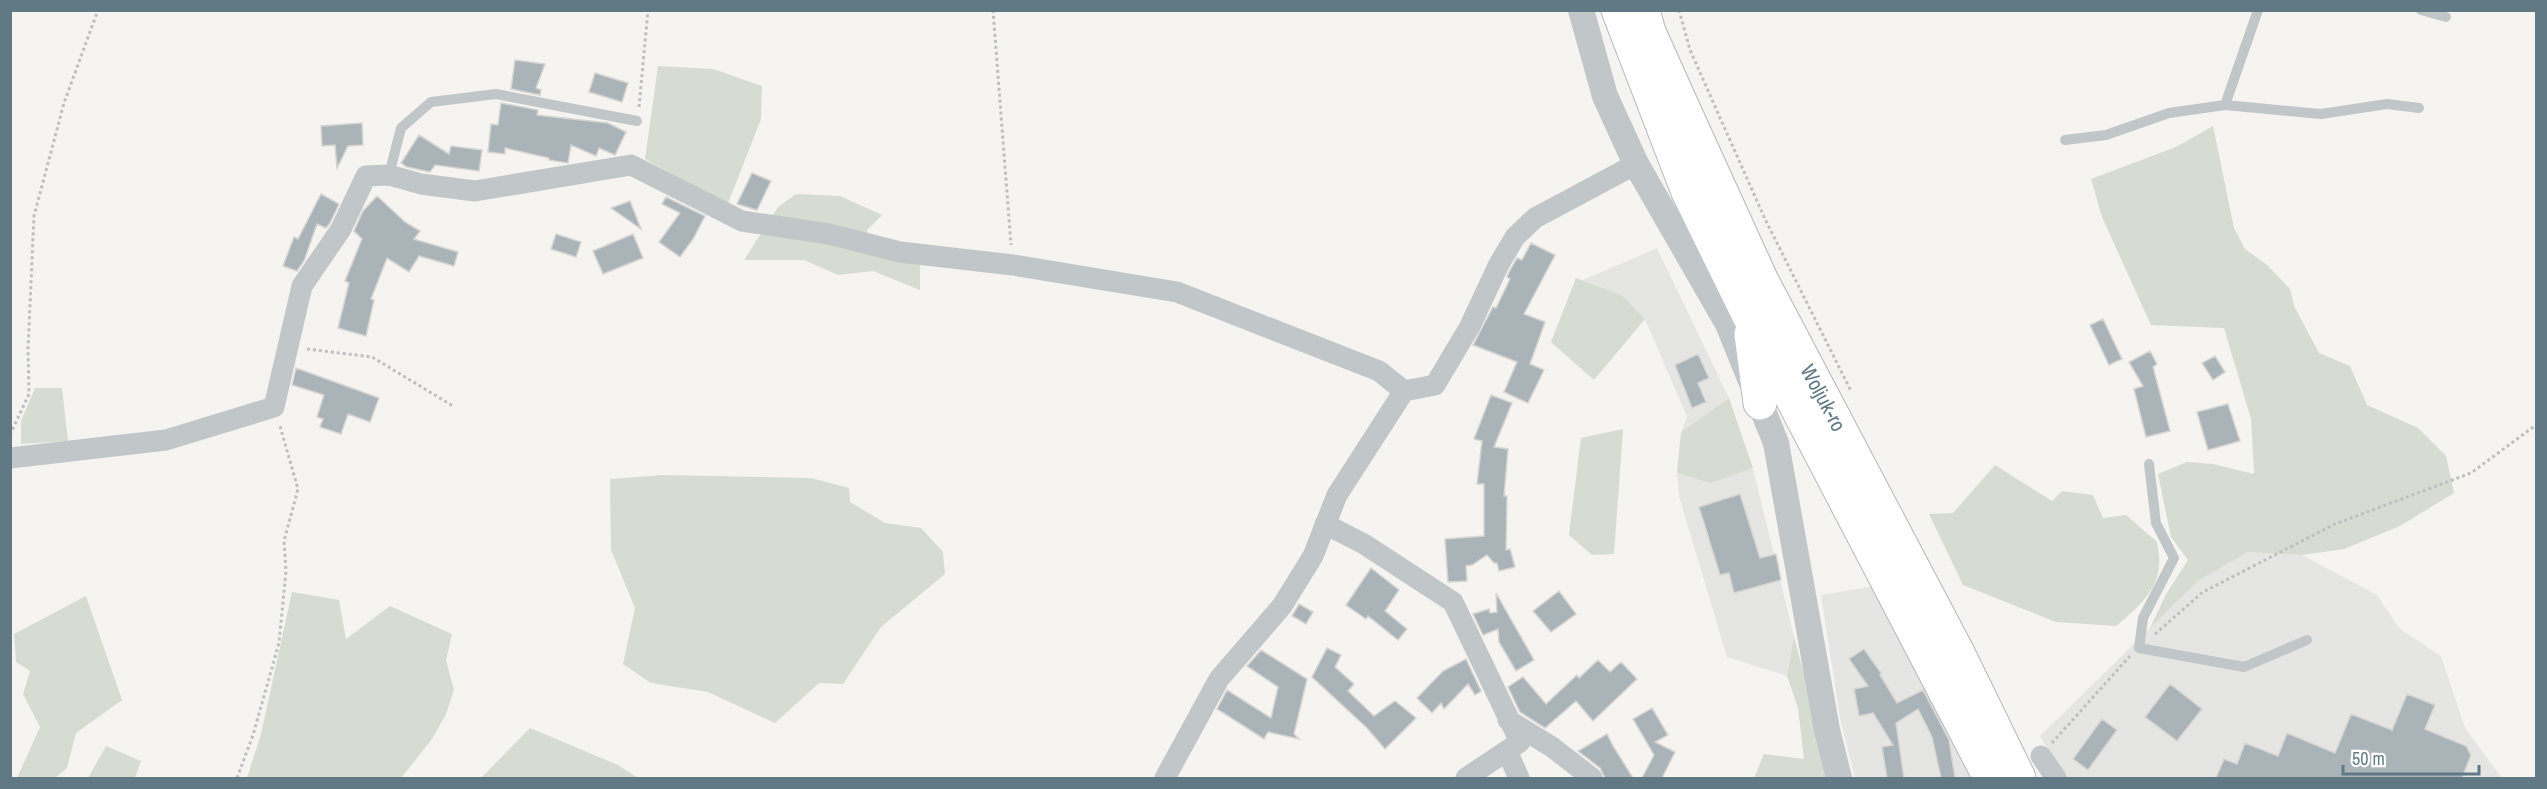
<svg xmlns="http://www.w3.org/2000/svg" width="2547" height="789" viewBox="0 0 2547 789" font-family="'Archivo Narrow',sans-serif">
<style>
.built{fill:#e5e6e4}
.green{fill:#d6dcd1}
.building{fill:#aab4b8;stroke:#d6d5d3;stroke-width:1.5}
.lines{fill:none;stroke-linecap:round;stroke-linejoin:round}
.primary-casing{stroke:#b2b8bb;stroke-width:35}
.path{stroke:#bdbfc1;stroke-width:3;stroke-dasharray:3 3;stroke-linecap:butt}
.service{stroke:#c1c6c9;stroke-width:10}
.minor{stroke:#c1c6c9;stroke-width:21}
.tertiary{stroke:#c1c6c9;stroke-width:26}
.primary{stroke:#fff;stroke-width:33}
.labels{text-anchor:middle;stroke-width:6;stroke-linejoin:round;paint-order:stroke}
.street-label{font-size:21px;fill:#617984;stroke:#fff}
</style>
<rect width="100%" height="100%" fill="#f5f4f0"/>
<path class="built" d="M1657,248L1729,398L1681,432L1687,417L1645,319L1622,295L1583,280Z
M1753,468L1794,637L1787,676L1727,657L1679,496L1677,473L1711,482Z
M2248,552L2302,555L2377,595L2399,628L2441,656L2465,728L2502,778H2066L2040,736L2198,581Z
M1874,586L1975,778H1855L1840,718L1821,595Z"/>
<path class="green" d="M658,66L713,69L762,86L761,119L727,206L645,159Z
M2213,126L2234,228L2245,249L2267,265L2290,289L2294,306L2319,353L2350,366L2367,405L2418,428L2446,456L2454,493L2400,526L2344,549L2302,555L2248,552L2198,581L2150,628L2166,594L2188,560L2171,537L2158,474L2187,462L2213,464L2254,474L2251,419L2224,328L2151,325L2102,217L2091,179L2176,147Z
M796,194L840,196L882,215L867,230L869,250L920,261V290L873,271L838,275L804,260H744L778,207Z
M1576,278L1622,295L1645,319L1594,380L1551,342Z
M35,388H62L68,441L21,444V421Z
M1729,398L1753,468L1711,483L1677,473L1681,432Z
M1623,429L1614,554L1592,555L1569,535L1581,438Z
M1995,465L2052,501L2062,491L2093,495L2103,518L2126,515L2157,542C2158,549 2160,558 2159,566C2158,591 2134,611 2116,626L2056,622L1963,585L1929,514L1953,513Z
M663,475L811,478L849,488L850,502L885,523L921,528L943,552L945,574L881,627L843,684L819,683L775,723L708,692L651,683L623,664L635,608L611,550L610,479Z
M292,592L339,600L346,639L390,606L452,634L446,660L454,690L446,714L432,739L401,778H247L261,734Z
M86,596L122,700L76,733L67,768L55,778H17L40,727L23,694L30,671L16,662L14,634Z
M1794,637L1832,778H1754L1764,754L1804,759L1798,708L1787,676Z
M530,728L618,765L638,778H481Z
M106,746L141,761L135,778H88Z"/>
<path class="building" d="M515,60L545,64L536,88L541,90L540,95L511,89Z
M595,73L628,83L622,102L589,92Z
M501,103L538,110L537,115L608,123L626,132L615,155L599,148L596,156L571,145L568,163L549,160V158L505,148V154L488,152L491,124L498,125Z
M362,123L363,145L348,146L337,168L335,145L322,146L321,126Z
M419,135L449,154L451,146L482,150L479,171L435,165L430,172L407,167L401,163Z
M752,173L771,181L757,210L737,204Z
M321,194L339,204L330,223L326,228L317,224L304,261L297,271L283,266L294,237L298,239Z
M377,196L405,222L420,231L414,239L458,252L454,266L419,256L409,272L387,258L371,299L374,300L366,336L338,328L349,283L345,281L362,239L354,231L363,211Z
M666,197L705,216L693,239L680,257L659,242L680,213L662,204Z
M630,201L641,229L611,208Z
M556,234L581,242L576,257L551,249Z
M633,234L643,258L603,274L593,251Z
M1531,243L1555,255L1524,314L1545,322L1530,364L1544,370L1528,403L1504,392L1517,362L1473,345L1493,307L1496,308L1510,279L1507,277L1510,270L1517,258L1522,260Z
M2103,319L2122,359L2109,365L2090,325Z
M2150,351L2157,364L2153,367L2170,431L2146,437L2134,389L2143,386L2129,362Z
M1698,354L1709,378L1698,383L1706,402L1692,408L1675,365Z
M2215,356L2225,372L2213,380L2202,363Z
M296,368L379,398L370,422L348,414L341,434L320,427L323,419L317,417L324,395L292,385Z
M1491,395L1512,403L1494,447L1508,449L1504,496H1507L1506,550L1510,549L1515,567L1499,571L1497,563H1494L1487,555L1472,565L1466,566L1467,581L1448,582L1445,539L1484,536V484H1477L1482,441L1474,439Z
M2228,404L2240,441L2208,450L2197,412Z
M1740,494L1760,558L1776,554L1781,580L1734,593L1729,573L1720,575L1699,507Z
M1371,568L1399,590L1385,611L1407,629L1398,640L1368,616L1366,619L1346,605Z
M1559,591L1576,614L1551,632L1533,611Z
M1496,593L1534,660L1516,671L1499,642L1498,629L1483,635L1473,614L1489,609L1490,613L1497,612Z
M1299,604L1313,612L1306,624L1292,616Z
M1327,648L1341,655L1335,667L1354,684L1348,691L1374,716L1395,701L1416,718L1385,749L1367,728L1312,677Z
M1864,649L1881,673L1880,675L1897,703L1923,690L1949,740L1955,778H1941L1932,737L1918,709L1896,723L1904,778H1887L1882,747L1893,745L1873,713L1859,716L1854,689L1868,686L1849,659Z
M1261,650L1307,679L1294,734L1299,739L1268,732L1264,739L1217,709L1227,690L1271,718L1278,687L1247,666Z
M1466,659L1481,691L1475,695L1468,684L1444,709L1441,703L1432,713L1417,698L1443,671Z
M1598,660L1610,672L1621,662L1637,679L1593,721L1576,701L1545,728L1520,712L1508,687L1523,677L1546,704L1577,675L1579,678Z
M2170,684L2202,709L2177,741L2145,717Z
M2407,694L2435,705L2425,729L2466,746L2471,755L2462,778H2216L2224,759L2237,764L2245,743L2278,756L2287,733L2335,753L2351,714L2392,730Z
M1652,708L1668,735L1655,742L1675,752L1662,778H1642L1654,755L1633,719Z
M2102,719L2117,730L2088,770L2073,759Z
M1607,734L1613,746L1633,778H1605L1600,768L1578,751Z"/>
<g class="lines">
<g class="primary-casing">
<path id="primary" d="M1618,10L1688,192L1748,314L1990,778
M1643,10L1649,32L1684,110L1762,281L1958,653L2019,778
M1751,334L1760,403"/>
</g>
<path class="path" d="M993,10L1011,245
M1679,10L1690,50L1765,219L1851,391
M639,107L648,10
M307,349L372,357L453,406
M10,435L29,394L28,349L34,216L64,103L98,10
M2155,634L2203,592L2335,524L2471,473L2536,425
M2052,743L2130,656
M237,778L253,735L279,643L286,571L284,541L298,489L280,426"/>
<path class="service" d="M2258,10L2225,105L2321,114L2387,104L2419,108
M2421,10L2446,17
M2065,140L2106,135L2169,113L2225,105
M389,175L401,128L431,102L496,94L637,121
M2149,464L2156,523L2174,558L2143,618L2139,648L2244,667L2307,640"/>
<path class="minor" d="M10,458L166,440L274,407L302,286L341,229L366,176L389,175L421,184L475,191L631,165L742,221L829,234L900,252L1013,265L1177,292L1379,371L1404,391
M1325,524L1364,544L1453,602L1520,742L1466,778
M1508,720L1552,747L1592,778
M1507,751L1519,778
M2041,756L2056,778
M1165,778L1219,679L1282,606L1313,556L1337,495L1404,391L1435,385L1470,326L1499,264L1515,237L1535,218L1636,164"/>
<path class="tertiary" d="M1581,10L1605,96L1636,164L1728,324L1776,443L1827,730L1839,778"/>
<use href="#primary" class="primary"/>
</g>
<g class="labels">
<g class="street-label">
<text transform="translate(1823 398) rotate(62)" y="7">Woljuk-ro</text>
</g>
</g>
<rect width="2547" height="789" fill="none" stroke="#617984" stroke-width="24"/>
<path d="M2343 765v9h136v-9" fill="none" stroke="#617984" stroke-width="3"/>
<text x="2352" y="765" font-size="18" fill="#617984" stroke="#ffffff" stroke-width="4.5" paint-order="stroke">50 m</text>
</svg>
